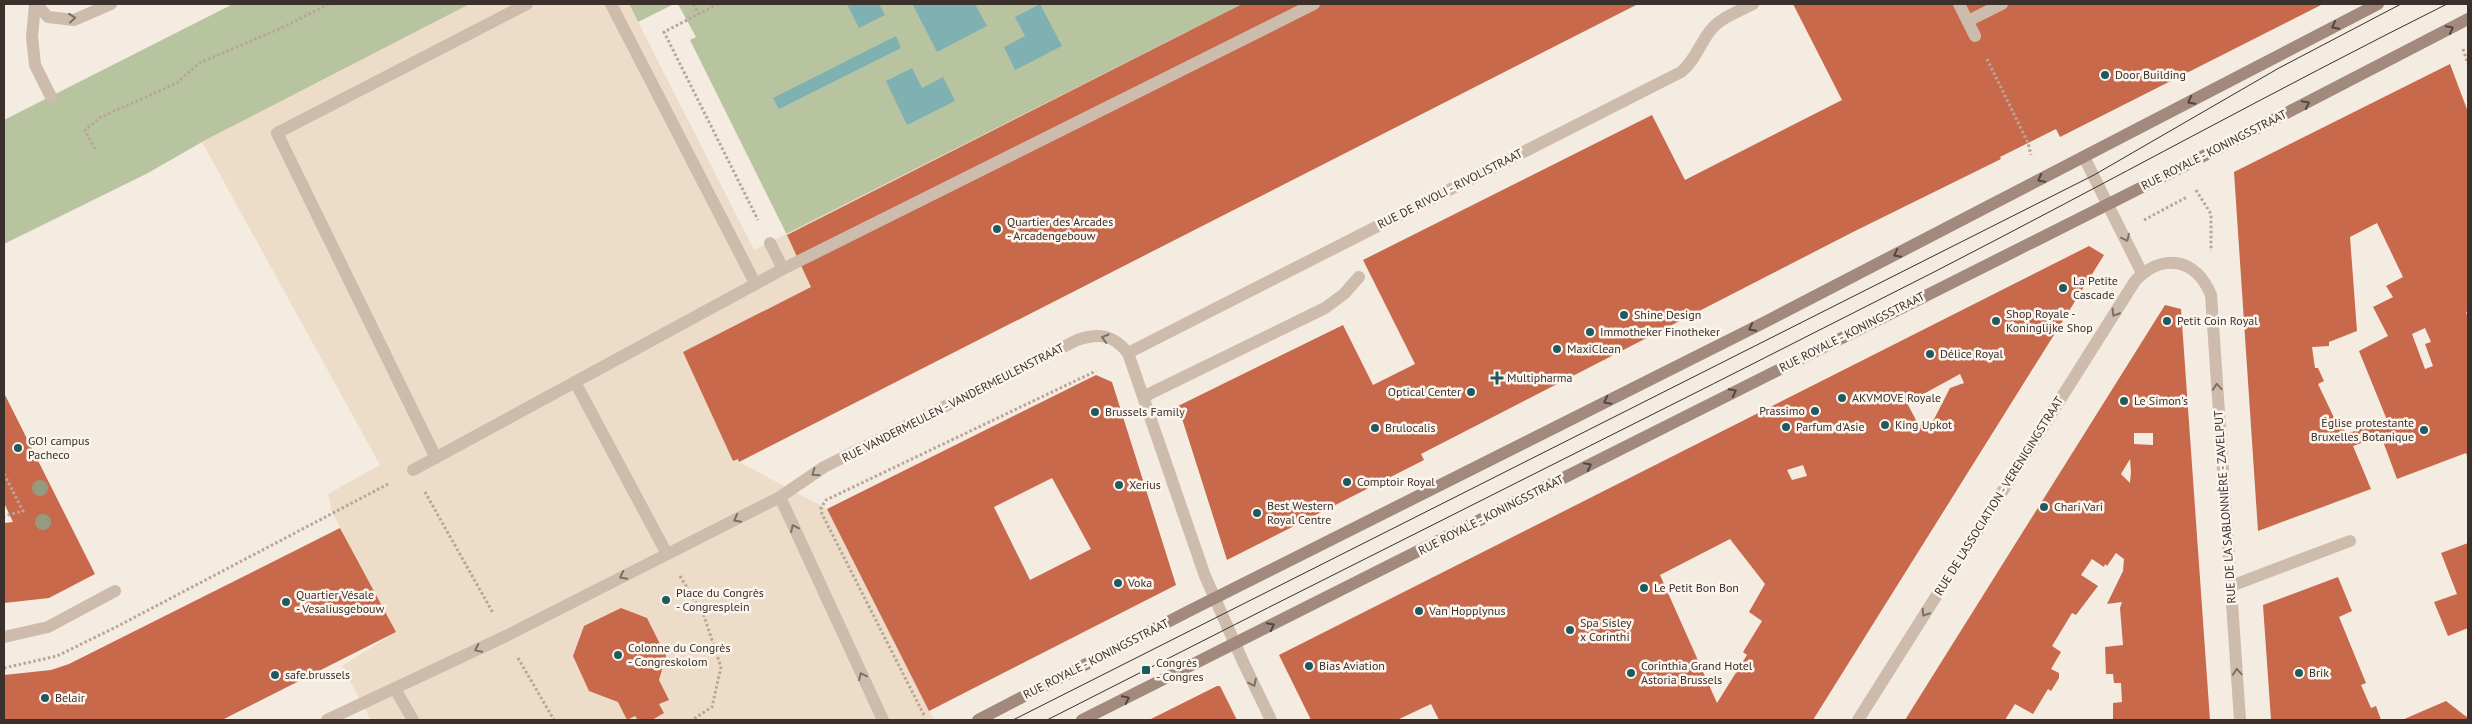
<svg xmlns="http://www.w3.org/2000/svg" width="2472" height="724" viewBox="0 0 2472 724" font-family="'PT Sans',sans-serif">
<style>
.green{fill:#b8c4a0}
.plaza{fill:#ecdcc8}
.water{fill:#7fb0b2}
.building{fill:#c8694b;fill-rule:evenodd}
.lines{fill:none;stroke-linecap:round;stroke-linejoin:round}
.path{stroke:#b9a596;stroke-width:3;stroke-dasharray:2.5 2.5;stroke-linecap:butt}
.lane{stroke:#cdbbac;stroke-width:12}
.street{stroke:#cdbbac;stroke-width:12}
.secondary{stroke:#a18a7d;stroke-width:12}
.tram{stroke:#3b302b;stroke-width:1}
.tree{fill:#969b7f}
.oneway{stroke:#7d6f65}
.oneway2{stroke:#544640}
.poi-dot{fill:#1f5a5e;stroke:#fbf5ee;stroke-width:2}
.labels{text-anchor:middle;stroke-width:5;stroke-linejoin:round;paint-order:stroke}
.poi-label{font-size:12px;fill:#3b302b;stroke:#fbf5ee;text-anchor:start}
.street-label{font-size:12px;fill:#3b302b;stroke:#fbf5ee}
</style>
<rect width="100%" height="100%" fill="#f4ebe1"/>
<path class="green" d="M233,4H470L202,142L148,173L4,244V120Z
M629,4H674L638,22Z
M678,4H1242L787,235L690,40L696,37Z"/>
<path class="plaza" d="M470,4H629L754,250L1242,4H1376L683,352L733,461L738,459L739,462L827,509L934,720H371L342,666L396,632L332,512L328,494L380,465L202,142Z"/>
<path class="water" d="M847,4H879L885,15L859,28Z
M916,4H975L987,26L937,52L913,5Z
M1040,4L1062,46L1015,70L1004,47L1025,36L1015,17Z
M896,36L901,48L779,109L773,98Z
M912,68L922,88L943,77L955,101L907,125L886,81Z"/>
<path class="building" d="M1242,4H1638L739,462L738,459L733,461L683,352L811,287L787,235Z
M1793,4H2323L2060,137L2056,129L2000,157L2001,159L1853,232L1421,454L1424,460L1227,560L1178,406L1343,325L1373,385L1415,364L1363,260L1652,115L1685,180L1842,100Z
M2450,64L2468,112V311L2466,312L2468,318V458L2466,453L2397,479L2381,436L2353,446L2371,489L2258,531L2234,172ZM2377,223L2403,277L2386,286L2393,297L2373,307L2388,336L2359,351L2387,420L2346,434L2341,422L2337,424L2318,384L2324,381L2318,368H2315L2312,347L2329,346V342L2357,331L2350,237ZM2425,328L2431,342L2425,344L2433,366L2425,369L2412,334Z
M2089,246L2104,255L1813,720H1439L1431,704L1397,720H1311L1279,655ZM1960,374L1964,383L1950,388L1929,429L1917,422L1907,403ZM1803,465L1807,476L1792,480L1787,470ZM1730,539L1765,584L1749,612L1762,621L1743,652L1747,655L1717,703L1660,575Z
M2165,305L2181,309L2210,720H2113V703L2122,702L2121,683H2114L2113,674H2106L2105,647L2123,645L2120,608L2122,602L2107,604L2123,571L2124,559L2116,553L2107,566L2105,564L2104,567L2092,559L2081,575L2098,586L2076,615L2072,613L2052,646L2061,652L2051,669L2059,673V678L2051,691L2048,689L2033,714L2015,704L2005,720H1905ZM2134,433H2153V445L2134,444ZM2130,459L2131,472L2130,483L2121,474Z
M1096,375L1112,382L1176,585L929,711L827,509ZM1052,478L1091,549L1030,580L994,507Z
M4,393L95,574L49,598L4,603V523L13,522L4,503Z
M340,528L396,632L222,720H4V675L51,670L69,664Z
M2468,543V628L2448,636L2434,602L2457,594L2441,553Z
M2338,577L2352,611L2339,617L2366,683L2361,685L2371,708L2376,706L2381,720H2271L2263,605Z
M621,608L647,618L666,656L659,680L669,700L659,704L664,713L652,720H638L635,716L627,720L618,702L589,691L573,656L584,626Z
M1217,686H1220L1237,720H1149Z
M2446,701L2468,718V720H2402Z"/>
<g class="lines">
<path class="path" d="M693,4L699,14
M718,4L664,32L758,220
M2463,49L2468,64
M1987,59L2028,143L2031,155
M95,149L85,130L101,117L177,83L199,63L279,29L329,4
M2196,190L2211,214V251
M2144,220L2187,197
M4,474L23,511L4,516
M425,492L493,613
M680,576L704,616L721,667L712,707L692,720
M518,658L554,720
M4,668L57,656L118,626L390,483
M924,715L822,514L821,508L826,500L1096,371"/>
<path class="lane" d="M35,4L32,37L35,65L51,97
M36,4L48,17L74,20L111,4
M1145,396L1325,308L1344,294L1359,277
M2231,586L2350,541
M4,637L48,627L115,591"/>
<path class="street" d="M611,4L755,283
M1959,4L1975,36
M1968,21L2002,4
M2084,157L2142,273
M783,269L1314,4
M1128,353L1681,72C1695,61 1699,45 1710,31C1720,18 1739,11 1753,4
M575,382L667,554
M436,458L277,133L527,4
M413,470L783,269L770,243
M780,497L883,720
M395,689L413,720
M327,720L506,636L780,497L824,467L1077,340C1099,333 1113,334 1128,353L1205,576L1244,664L1271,720
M1858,720L2135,281C2162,252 2196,258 2211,295L2240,720"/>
<path class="secondary" d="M978,720L1189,611L1767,321L2378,4
M1082,720L2184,166L2468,19"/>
<path class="tram" d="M1013,720L2094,175L2279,68L2401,4
M1047,720C1342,569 1640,422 1936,271C2107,183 2275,90 2447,4"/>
</g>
<g class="tree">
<circle cx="40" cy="488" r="8"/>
<circle cx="43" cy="522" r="8"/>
</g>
<defs><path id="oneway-chevron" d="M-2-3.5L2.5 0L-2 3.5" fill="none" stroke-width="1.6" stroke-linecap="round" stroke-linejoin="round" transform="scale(1.25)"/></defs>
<g class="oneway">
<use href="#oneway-chevron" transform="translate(72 18) rotate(-6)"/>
<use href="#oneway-chevron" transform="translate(2126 238) rotate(65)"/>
<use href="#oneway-chevron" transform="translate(2115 313) rotate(122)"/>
<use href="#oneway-chevron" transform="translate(1105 338) rotate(-164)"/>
<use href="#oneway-chevron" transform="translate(2217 387) rotate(-94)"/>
<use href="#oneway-chevron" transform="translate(815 473) rotate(145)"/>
<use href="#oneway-chevron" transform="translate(737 519) rotate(153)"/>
<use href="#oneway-chevron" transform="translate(794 528) rotate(-115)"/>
<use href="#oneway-chevron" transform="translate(623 576) rotate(153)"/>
<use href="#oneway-chevron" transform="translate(1925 613) rotate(122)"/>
<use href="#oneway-chevron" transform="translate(478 649) rotate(154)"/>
<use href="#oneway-chevron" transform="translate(2237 672) rotate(-94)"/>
<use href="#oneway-chevron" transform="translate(862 676) rotate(-115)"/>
<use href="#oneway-chevron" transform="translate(1253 683) rotate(64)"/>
</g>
<g class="oneway2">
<use href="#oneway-chevron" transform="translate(2335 26) rotate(152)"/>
<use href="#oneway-chevron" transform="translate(2450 29) rotate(-28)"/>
<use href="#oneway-chevron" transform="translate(2191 101) rotate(152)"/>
<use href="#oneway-chevron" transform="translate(2306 104) rotate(-27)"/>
<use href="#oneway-chevron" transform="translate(2041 179) rotate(153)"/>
<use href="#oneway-chevron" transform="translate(1897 254) rotate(153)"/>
<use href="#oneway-chevron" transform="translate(1752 328) rotate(153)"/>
<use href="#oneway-chevron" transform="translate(1733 392) rotate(-27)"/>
<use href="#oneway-chevron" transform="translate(1607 401) rotate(153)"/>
<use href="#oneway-chevron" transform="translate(1588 466) rotate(-27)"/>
<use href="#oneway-chevron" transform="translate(1271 626) rotate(-27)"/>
<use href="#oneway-chevron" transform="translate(1126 699) rotate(-26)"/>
</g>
<g class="poi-dot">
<circle cx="2105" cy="75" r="5"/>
<circle cx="997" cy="229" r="5"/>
<circle cx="2063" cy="288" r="5"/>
<circle cx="1624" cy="315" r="5"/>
<circle cx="1996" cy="321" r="5"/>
<circle cx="2167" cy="321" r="5"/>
<circle cx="1590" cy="332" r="5"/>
<circle cx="1557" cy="349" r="5"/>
<circle cx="1930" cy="354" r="5"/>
<path d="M1494.5 370.5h5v5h5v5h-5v5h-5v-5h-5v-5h5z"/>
<circle cx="1471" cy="392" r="5"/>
<circle cx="1842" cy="398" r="5"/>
<circle cx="2124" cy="401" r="5"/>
<circle cx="1815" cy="411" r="5"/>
<circle cx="1095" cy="412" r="5"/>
<circle cx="1885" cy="425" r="5"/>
<circle cx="1786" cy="427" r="5"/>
<circle cx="1375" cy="428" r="5"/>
<circle cx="2424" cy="430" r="5"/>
<circle cx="18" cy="448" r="5"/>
<circle cx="1347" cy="482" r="5"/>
<circle cx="1119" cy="485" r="5"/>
<circle cx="2044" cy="507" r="5"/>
<circle cx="1257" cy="513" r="5"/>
<circle cx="1118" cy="583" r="5"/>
<circle cx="1644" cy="588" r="5"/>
<circle cx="666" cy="600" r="5"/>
<circle cx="286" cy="602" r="5"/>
<circle cx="1419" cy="611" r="5"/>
<circle cx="1570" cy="630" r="5"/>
<circle cx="618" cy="655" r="5"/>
<circle cx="1309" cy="666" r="5"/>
<rect x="1141" y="665" width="10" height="10" rx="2.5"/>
<circle cx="1631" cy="673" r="5"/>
<circle cx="2299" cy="673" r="5"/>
<circle cx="275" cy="675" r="5"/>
<circle cx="45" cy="698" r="5"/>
</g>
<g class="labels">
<g class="poi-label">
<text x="2115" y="79">Door Building</text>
<text x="1007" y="226">Quartier des Arcades<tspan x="1007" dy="14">- Arcadengebouw</tspan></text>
<text x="2073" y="285">La Petite<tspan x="2073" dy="14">Cascade</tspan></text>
<text x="2006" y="318">Shop Royale -<tspan x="2006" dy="14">Koninglijke Shop</tspan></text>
<text x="1634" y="319">Shine Design</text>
<text x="2177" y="325">Petit Coin Royal</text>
<text x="1600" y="336">Immotheker Finotheker</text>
<text x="1567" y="353">MaxiClean</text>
<text x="1940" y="358">Délice Royal</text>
<text x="1507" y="382">Multipharma</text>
<text x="1461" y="396" text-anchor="end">Optical Center</text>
<text x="1852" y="402">AKVMOVE Royale</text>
<text x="2134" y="405">Le Simon's</text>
<text x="1805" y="415" text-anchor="end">Prassimo</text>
<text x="1105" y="416">Brussels Family</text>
<text x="2414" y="427" text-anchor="end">Église protestante<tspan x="2414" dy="14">Bruxelles Botanique</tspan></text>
<text x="1895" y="429">King Upkot</text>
<text x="1796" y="431">Parfum d'Asie</text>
<text x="1385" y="432">Brulocalis</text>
<text x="28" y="445">GO! campus<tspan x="28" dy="14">Pacheco</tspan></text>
<text x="1357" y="486">Comptoir Royal</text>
<text x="1129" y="489">Xerius</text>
<text x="1267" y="510">Best Western<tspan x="1267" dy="14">Royal Centre</tspan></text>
<text x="2054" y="511">Chari Vari</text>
<text x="1128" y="587">Voka</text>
<text x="1654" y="592">Le Petit Bon Bon</text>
<text x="676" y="597">Place du Congrès<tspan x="676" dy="14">- Congresplein</tspan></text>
<text x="296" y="599">Quartier Vésale<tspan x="296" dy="14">- Vesaliusgebouw</tspan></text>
<text x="1429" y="615">Van Hopplynus</text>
<text x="1580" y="627">Spa Sisley<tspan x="1580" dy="14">x Corinthi</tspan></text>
<text x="628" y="652">Colonne du Congrès<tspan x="628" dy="14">- Congreskolom</tspan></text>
<text x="1156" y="667">Congrès<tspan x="1156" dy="14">- Congres</tspan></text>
<text x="1319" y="670">Bias Aviation</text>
<text x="1641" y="670">Corinthia Grand Hotel<tspan x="1641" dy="14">Astoria Brussels</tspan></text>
<text x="2309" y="677">Brik</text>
<text x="285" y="679">safe.brussels</text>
<text x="55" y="702">Belair</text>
</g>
<g class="street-label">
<text transform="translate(2214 150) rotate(-27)" y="4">RUE ROYALE - KONINGSSTRAAT</text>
<text transform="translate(1450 189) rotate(-27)" y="4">RUE DE RIVOLI - RIVOLISTRAAT</text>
<text transform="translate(1852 332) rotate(-27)" y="4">RUE ROYALE - KONINGSSTRAAT</text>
<text transform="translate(953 403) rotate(-27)" y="4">RUE VANDERMEULEN - VANDERMEULENSTRAAT</text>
<text transform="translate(1999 496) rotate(-58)" y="4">RUE DE L'ASSOCIATION - VERENIGINGSTRAAT</text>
<text transform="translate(2225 507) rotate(-94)" y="4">RUE DE LA SABLONNIÈRE - ZAVELPUT</text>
<text transform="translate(1491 515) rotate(-27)" y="4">RUE ROYALE - KONINGSSTRAAT</text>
<text transform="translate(1096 659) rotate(-27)" y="4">RUE ROYALE - KONINGSSTRAAT</text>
</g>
</g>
<rect width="2472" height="724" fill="none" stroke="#3b302b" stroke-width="10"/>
</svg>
